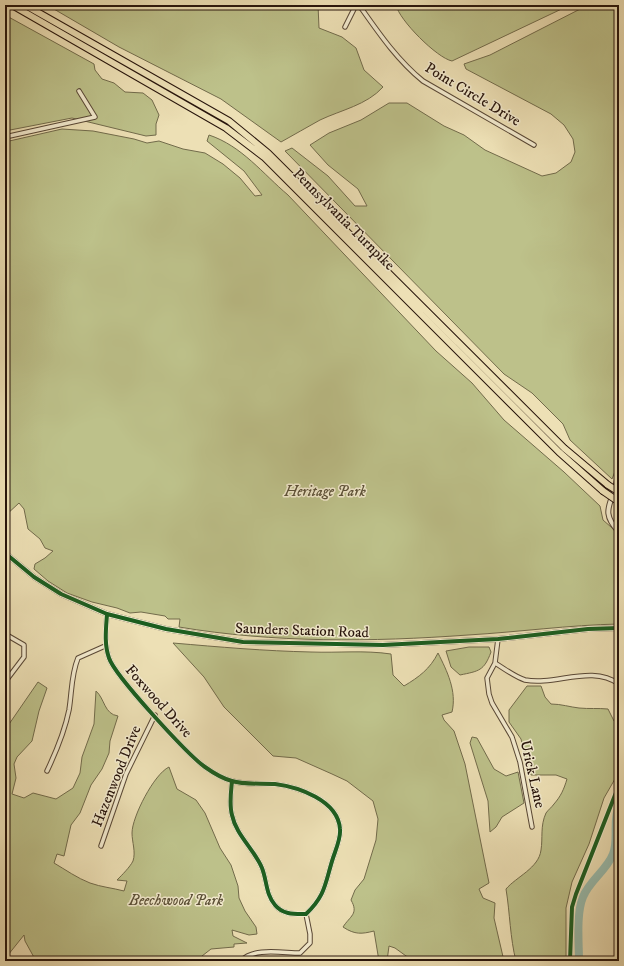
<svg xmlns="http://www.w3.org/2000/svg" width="624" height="966" viewBox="0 0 624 966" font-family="'IM FELL DW Pica',serif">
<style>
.green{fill:#bdc18a;stroke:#726b4b}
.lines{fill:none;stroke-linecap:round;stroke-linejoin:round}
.stream{stroke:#6c7a6e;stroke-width:1.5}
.river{stroke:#99bdaf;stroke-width:8}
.minor-casing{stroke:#594836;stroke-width:5.5}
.tertiary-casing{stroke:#594836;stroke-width:6}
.motorway-casing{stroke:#28150c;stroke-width:8}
.minor{stroke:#f3ebcf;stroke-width:3.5}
.tertiary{stroke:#f3ebcf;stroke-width:4}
.motorway{stroke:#ede0b5;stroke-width:6}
.motorway-bridge-casing{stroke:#28150c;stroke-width:8;stroke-linecap:butt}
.motorway-bridge{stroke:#ede0b5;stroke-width:6}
.cycleway-casing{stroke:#f3ebcf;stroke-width:6}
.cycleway{stroke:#1b5e20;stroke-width:4}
.labels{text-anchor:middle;stroke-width:3;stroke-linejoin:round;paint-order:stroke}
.street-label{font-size:15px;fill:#28150c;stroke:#f3ebcf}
.park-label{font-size:15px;font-style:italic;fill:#5c5138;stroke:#f3ebcf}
</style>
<rect width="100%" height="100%" fill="#ede0b5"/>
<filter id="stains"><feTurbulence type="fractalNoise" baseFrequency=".005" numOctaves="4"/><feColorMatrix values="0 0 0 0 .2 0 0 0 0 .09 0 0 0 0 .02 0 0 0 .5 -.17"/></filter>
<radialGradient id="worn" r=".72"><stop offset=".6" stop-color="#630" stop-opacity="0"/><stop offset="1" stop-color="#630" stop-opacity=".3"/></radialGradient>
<path class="green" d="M47,5H318L319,28L342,37L356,48L364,70L383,87C367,105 341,110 320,120C307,127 294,135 281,142L221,99L119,47Z
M396,5H570L452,61C437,58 399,20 396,5Z
M588,5H619V440L616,469L612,479L570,440L563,424L532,393L504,374L285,151L292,148L328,176L355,206H367L358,189L328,165L310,145L329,133L361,120L389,103H407L444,126L464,135L485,150L542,176L556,173L571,162L575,152L573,139L564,125L551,114L466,69L464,64L490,55Z
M5,15L94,64L95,70L102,79L114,83L125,92L143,93L152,100L159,115L156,124V135L146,136L72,118L5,131Z
M62,129L93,131L134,139L147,143L159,141L183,149L205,153L223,164L240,178L255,196L262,195L244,171L207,141L209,135C242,146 263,174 288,195L436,351L472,383L504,420L564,472L600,506L603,520L619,534V624C569,625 519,632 468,635C372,642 274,643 179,627L180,619H168L165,616L141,612L130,613L117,608L92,602L67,593L48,581L34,569L35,564L45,558L53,551L45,548L40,539L28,529L24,509L19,503L5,516V142Z
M173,643C219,647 265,651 311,652C338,653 364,650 391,654L393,675L404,686C419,677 430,669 438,653C447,671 457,691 452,712L442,715L444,720L454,731L465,764L489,883L479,889L483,898L495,903L494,918L504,961H413L395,948L389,946L387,961H379L374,931C362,934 355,935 343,927C350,916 359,914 351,900L355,890L364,879L376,840L378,819L373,801L347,781L332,774L296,758L273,756L224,707L204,677Z
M469,647H489L491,652C484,671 479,671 460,675L451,667L446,651Z
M38,682L47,688L39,711L32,741L17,757L14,764L16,778L12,794L24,798L33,793L56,799L73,788L80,773L82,757L94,724L96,691C105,699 104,714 118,716L110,741L109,753L102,769L91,785L80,813L71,825L64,856L57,854L54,863C66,870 77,878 90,883C101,887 113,888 124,891L127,881L117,880C122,875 130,867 133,861C136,852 132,842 132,833C132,817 154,774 169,767L177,789L196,800L205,813L220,848L231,865L238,886L239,898L245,911L256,927L257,934L249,935L232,930L233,936L247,943L234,944V947L211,949L202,956V961H36L25,941L24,935L8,955L16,961H5V730Z
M527,686H541L545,697L551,704C561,704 570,707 579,708C589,709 598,708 608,709L614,721L619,722V772L604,798L589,844L572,882L566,908V961H516C510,938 510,913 506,889C516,877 539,868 541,850C543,838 540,826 546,813C548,810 552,807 554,804C561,796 564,789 567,779L556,775H531L528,769L521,739L509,722V710Z
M472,737L477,738L494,769L506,776L518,772L524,803L502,817L496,827L490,832L488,801L470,743Z"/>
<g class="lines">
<path class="stream" d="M5,957L10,961"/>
<path class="river" d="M579,961C579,943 576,914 583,897C589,881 607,870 613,854C619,839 612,821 619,806"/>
<g class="minor-casing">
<path id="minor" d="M359,5C378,32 397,60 423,81L534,145
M345,27L356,5
M5,137L95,117L79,91
M107,614C106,629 104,644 109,658C115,676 188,755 205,767C212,772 224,779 232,781C245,785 261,783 275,784C298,787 338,800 340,829C341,838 336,849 333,858C325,883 326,895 306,914C295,914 283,915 275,905C266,895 267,881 262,868C254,849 236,835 232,815C229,804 231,792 232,781
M5,634L24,645V657L5,682
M498,639L495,663L487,678L489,694L492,703L512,737L520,762L532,827
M495,663C505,669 515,677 525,680C556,686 591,664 619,684
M47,771C56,752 65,730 69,710C72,692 71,675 78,658L105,646
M101,846L126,774L155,715
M241,961C254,947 282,953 300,953L310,943V934L306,914"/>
</g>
<g class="tertiary-casing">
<path id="tertiary" d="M619,462C618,469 618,477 616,484C611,505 600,512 619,532
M5,553L34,577L61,594L107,614L166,629L243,642L383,645L498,639L588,629L619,628"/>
</g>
<g class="motorway-casing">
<path id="motorway" d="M12,5L226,128L264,157L559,452L603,491
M25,5L229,121L268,153L564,448L608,485"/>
</g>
<use href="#minor" class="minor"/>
<use href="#tertiary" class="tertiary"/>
<use href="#motorway" class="motorway"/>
<g class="motorway-bridge-casing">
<path id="motorway-bridge" d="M608,485L619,492
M603,491L619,502"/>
</g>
<use href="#motorway-bridge" class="motorway-bridge"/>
<g class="cycleway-casing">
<path id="cycleway" d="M5,553L34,577L61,594L107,614L166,629L243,642L383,645L498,639L588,629L619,628
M107,614C106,629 104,644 109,658C115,676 188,755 205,767C212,772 224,779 232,781C245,785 261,783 275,784C298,787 338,800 340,829C341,838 336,849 333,858C325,883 326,895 306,914C295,914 283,915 275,905C266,895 267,881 262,868C254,849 236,835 232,815C229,804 231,792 232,781
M570,961L572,907L576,894L619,785"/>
</g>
<use href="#cycleway" class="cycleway"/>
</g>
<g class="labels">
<g class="street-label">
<text transform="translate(473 94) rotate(31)" y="5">Point Circle Drive</text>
<text transform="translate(344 219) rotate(45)" y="5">Pennsylvania Turnpike</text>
<text transform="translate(302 630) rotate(2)" y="5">Saunders Station Road</text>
<text transform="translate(159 701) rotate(48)" y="5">Foxwood Drive</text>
<text transform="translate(533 774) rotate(77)" y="5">Urick Lane</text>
<text transform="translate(116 776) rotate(-68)" y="5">Hazenwood Drive</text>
</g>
<g class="park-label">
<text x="325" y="496">Heritage Park</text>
<text x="176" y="905">Beechwood Park</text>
</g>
</g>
<rect width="624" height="966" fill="none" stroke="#ede0b5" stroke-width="20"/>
<rect x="6" y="6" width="612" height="954" fill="none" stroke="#28150c" stroke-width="2"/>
<rect x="10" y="10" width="604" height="946" fill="none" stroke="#28150c"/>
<rect width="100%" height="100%" filter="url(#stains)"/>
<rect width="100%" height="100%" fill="url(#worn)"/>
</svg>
